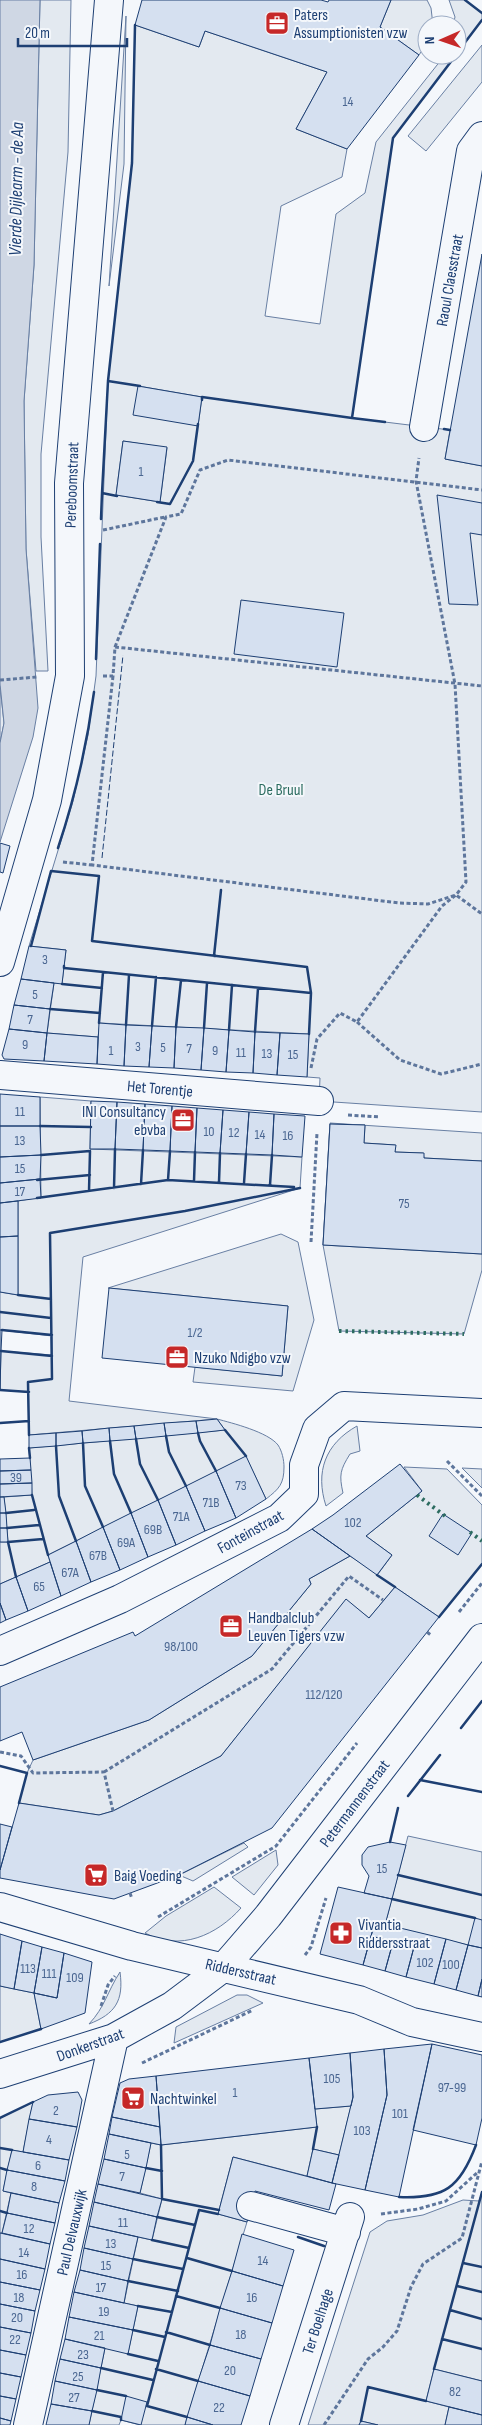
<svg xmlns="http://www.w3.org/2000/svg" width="482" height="2425" viewBox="0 0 482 2425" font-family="'Sofia Sans Condensed',sans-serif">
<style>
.green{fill:#e3e9f0;stroke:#687fa3;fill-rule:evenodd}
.water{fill:#cfd7e4;stroke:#687fa3}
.building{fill:#d5e0f0;stroke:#1d3f73}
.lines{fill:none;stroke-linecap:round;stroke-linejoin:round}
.minor-casing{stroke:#1d3f73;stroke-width:30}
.path{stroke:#5e769c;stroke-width:3;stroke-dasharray:4 2.5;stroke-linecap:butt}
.minor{stroke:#f4f7fb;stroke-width:28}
.hedge{stroke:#2c6c60;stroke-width:4;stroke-dasharray:2.5 4;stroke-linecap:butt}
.fence{stroke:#1d3f73;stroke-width:1;stroke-dasharray:6 2.5;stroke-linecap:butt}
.wall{stroke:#1d3f73;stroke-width:2.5}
.labels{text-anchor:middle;stroke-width:4;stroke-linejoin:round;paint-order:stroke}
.number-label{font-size:14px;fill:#4b6792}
.poi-label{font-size:16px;fill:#1d3f73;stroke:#f4f7fb;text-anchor:start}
.street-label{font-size:16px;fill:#1d3f73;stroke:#f4f7fb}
.park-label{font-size:16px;fill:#2c6c60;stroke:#f4f7fb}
.water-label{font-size:18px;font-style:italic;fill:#1d3f73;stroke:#f4f7fb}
</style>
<rect width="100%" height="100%" fill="#f4f7fb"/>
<path class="green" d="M40,0H71L68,152L41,454V537L48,671H36L26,549L24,401L34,265Z
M391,0H427L431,8L433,25H427V43L419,55L380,27Z
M449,0H465L482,13V20L457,53V25H453L455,17Z
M126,16L124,164L109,286Z
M135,25L199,47L205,31L327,72L296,129L347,149L342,177L281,206L265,316L320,324L336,214L365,193L376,142L445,55H456L393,138L352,418L450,430L445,459L482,466V1112L319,1101L320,1078L307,1077L309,1034L100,1023L98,1037L47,1033L54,983H62L66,950L29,946L73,801L88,735L96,676L108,381L132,163ZM138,386L202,397L198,426ZM123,441L167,448L160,502L116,495Z
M482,45V82L426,151L408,136Z
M0,686L4,723L0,743Z
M40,1097L91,1101L90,1149L302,1157L300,1188L83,1257L69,1401L217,1419C232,1423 268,1432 278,1445C282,1451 284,1460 284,1467C284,1484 279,1489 266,1499L246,1457L48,1555L50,1562L0,1584V1542H8L4,1497L32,1495L29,1448L225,1430L217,1419L29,1435L28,1392L0,1390L1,1351L52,1355V1336L0,1330V1292L18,1295V1201L41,1197Z
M330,1123L482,1133V1161L424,1158L423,1153L395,1152V1145L364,1143L365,1125L330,1124L323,1245L482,1254V1270L464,1334L339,1331L323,1245Z
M281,1234L298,1242L314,1320L293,1391L193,1382L195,1367L282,1376L288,1306L108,1288Z
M357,1426L360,1451L350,1454C340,1470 339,1475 343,1493L326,1506C315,1472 325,1444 357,1426Z
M404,1467L447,1469L482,1505V1564L439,1617L395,1587L369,1618L346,1600L221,1756L113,1811L99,1815L19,1803L27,1773L33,1760L149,1720L252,1656L311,1584L309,1579L350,1556L378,1574L392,1555L366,1536L422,1491Z
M462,1468L482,1469V1488Z
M408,1836L482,1852V1920L468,1945L385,1925Z
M244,1843L248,1847L193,1881L179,1875Z
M276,1850L278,1865L254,1895L232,1877Z
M214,1887L241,1908C217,1935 180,1952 145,1933L166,1916Z
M120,1972C124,2001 115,2014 89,2024C105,2007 107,1992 120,1972Z
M0,1986L34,1993L41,2029L0,2042Z
M237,1995H247L263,2003L174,2043L176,2027Z
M33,2102L23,2152L12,2150L3,2191L11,2193L2,2233H0V2118Z
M351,2106L339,2155L313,2149L307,2176L233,2157L218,2214L247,2222L185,2425H140L121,2420L119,2425H89L105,2348L128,2353L138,2306L124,2303L138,2237L152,2240L162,2199L140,2193L151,2143L161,2145L317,2127L315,2109Z
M482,2192V2381L434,2369L426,2401L449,2407L445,2425H378L361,2421L359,2425H308L370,2232L387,2221L423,2215L463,2200L479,2201Z"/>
<path class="water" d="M0,0H40L34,265L24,401L26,549L38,708L33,737L0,842V743L4,723L0,684Z"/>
<path class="building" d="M142,0H321L328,2L329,0H391L380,27L419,55L347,149L296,129L327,72L205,31L199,47L135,25Z
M482,254V466L445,459Z
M138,386L202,397L198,426L133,415Z
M123,441L167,447L160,502L116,495Z
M437,495L482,503V535L470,533L478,605L449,604Z
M241,600L344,613L337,667L234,654Z
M0,843L10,846L3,873L0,872Z
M29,946L66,950L62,984L21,979Z
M21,979L54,983L50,1009L14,1005Z
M14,1005L50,1009L47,1033L9,1029Z
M99,1023L126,1025L124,1066L97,1064Z
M126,1025L152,1026L149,1067L124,1066Z
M152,1026L176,1027L174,1068L149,1067Z
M176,1027L204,1028L201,1070L174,1068Z
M204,1028L229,1030L226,1072L201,1070Z
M9,1029L47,1033L44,1061L4,1059L2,1055Z
M229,1030L255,1032L253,1073L226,1072Z
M255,1032L280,1033L277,1075L253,1073Z
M47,1033L98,1037L97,1064L44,1061Z
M280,1033L309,1034L307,1077L277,1075Z
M0,1094L40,1097V1126H0Z
M91,1101L117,1102L115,1149H90Z
M117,1102L145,1104L143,1150L115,1149Z
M145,1104L172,1106L170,1151L143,1150Z
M172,1106L197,1108L195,1152L170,1151Z
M197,1108L223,1110L220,1153L195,1152Z
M223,1110L249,1112L246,1154L220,1153Z
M249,1112L274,1114L272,1155L246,1154Z
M274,1114L305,1116L302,1157L272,1155Z
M330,1124L365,1125L364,1143L396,1145L395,1152L424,1153V1158L482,1161V1254L323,1245Z
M0,1126H40L41,1155L0,1157Z
M41,1155L40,1179L0,1183V1157Z
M40,1179L41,1198L0,1203V1183Z
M18,1201V1236L0,1237V1203Z
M18,1236V1295L0,1292V1237Z
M109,1288L288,1306L282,1376L102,1358Z
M0,1330H2L1,1351L0,1350Z
M0,1350L1,1351L0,1390Z
M217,1419L225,1430L198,1433L196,1421Z
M196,1421L198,1433L166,1436L164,1423Z
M164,1423L166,1436L136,1439L134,1426Z
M134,1426L136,1439L110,1441L109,1428Z
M109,1428L110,1441L83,1443L82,1431Z
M82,1431L83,1443L56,1446V1433Z
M56,1433V1446L29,1448V1435Z
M246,1456L266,1499L236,1518L216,1471Z
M30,1458L31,1470L0,1471V1459Z
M400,1464L422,1491L366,1536L392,1555L377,1575L312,1529L333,1515Z
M31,1470L32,1483L0,1484V1471Z
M216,1471L236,1518L205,1531L186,1486Z
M32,1483V1495L0,1497V1484Z
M186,1486L205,1531L176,1545L158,1500Z
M0,1497H4L6,1513H0Z
M158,1500L176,1545L148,1557L131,1513Z
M0,1513H6L7,1528H0Z
M131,1513L148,1557L120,1570L103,1527Z
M443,1514L472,1533L458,1555L429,1536Z
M103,1527L120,1570L91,1582L76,1541Z
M0,1528H7L8,1542H0Z
M312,1529L350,1556L309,1579L311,1584L252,1656L149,1720L33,1760L22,1732L0,1741V1687L133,1632L135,1636Z
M76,1541L91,1582L61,1596L48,1555Z
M50,1562L61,1596L28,1611L16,1577Z
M16,1577L28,1611L6,1620L0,1603V1584Z
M395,1587L439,1617L272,1828L179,1875L114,1899L0,1878V1870L19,1803L99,1815L113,1811L221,1756L346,1599L369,1618Z
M0,1603L6,1620L0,1623Z
M0,1824L12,1827L0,1870Z
M390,1842L406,1845L392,1899L364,1893L369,1876L362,1865V1855L368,1847Z
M338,1887L392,1899L385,1925L375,1922L363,1965L320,1954Z
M475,1918L482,1920V1948L468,1945Z
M375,1922L446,1939L434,1984L406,1977L414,1947L371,1936Z
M0,1934L22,1941L14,1989L0,1986Z
M371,1936L393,1942L385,1971L363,1965Z
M446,1939L468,1945L456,1990L434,1984Z
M22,1941L42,1947L34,1993L14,1989Z
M393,1942L414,1947L406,1977L385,1971Z
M468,1945L482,1948V1979L478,1996L456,1990Z
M42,1947L64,1953L57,1998L34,1993Z
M64,1953L92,1962L85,2013L41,2029L34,1993L57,1998Z
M482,1979V1997L478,1996Z
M432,2044L399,2197L365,2190L387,2095L384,2049Z
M432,2044L482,2055V2118L476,2145L413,2130Z
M384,2049L387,2095L365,2190L332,2183L353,2097L350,2053Z
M350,2053L353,2097L351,2106L315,2109L309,2058Z
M309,2058L317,2127L161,2145L156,2076Z
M156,2076L160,2127L112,2117L120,2083L129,2079Z
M78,2092L82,2100L77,2127L29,2119L33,2102L48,2095Z
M112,2117L160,2127L161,2145L109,2134Z
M29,2119L77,2127L69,2160L23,2152Z
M109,2134L151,2143L146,2168L104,2159Z
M313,2149L339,2155L332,2183L307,2176Z
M12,2150L69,2160L65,2181L7,2170Z
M233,2157L336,2184L329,2210L255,2191L247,2222L218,2214Z
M104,2159L146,2168L140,2193L98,2184Z
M7,2170L65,2181L59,2203L3,2191Z
M98,2184L162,2199L157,2217L94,2202Z
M11,2193L59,2203L55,2223L7,2213Z
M94,2202L157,2217L152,2240L89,2226Z
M7,2213L55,2223L50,2244L2,2233Z
M89,2226L138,2237L133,2259L84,2248Z
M0,2233L50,2244L45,2269L0,2259Z
M242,2234L294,2250L283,2286L232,2271Z
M84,2248L133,2259L128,2281L80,2270Z
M0,2259L45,2269L40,2290L0,2282Z
M80,2270L128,2281L124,2303L74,2292Z
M232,2271L283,2286L272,2323L220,2308Z
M0,2282L40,2290L35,2311L0,2304Z
M74,2292L138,2306L133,2330L69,2317Z
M0,2304L35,2311L31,2333L0,2327Z
M220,2308L272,2323L261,2359L210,2345Z
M69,2317L133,2330L128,2354L65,2339Z
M0,2327L31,2333L26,2355L0,2350Z
M65,2339L105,2348L101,2368L60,2359Z
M210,2345L261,2359L250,2396L198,2381Z
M0,2350L26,2355L21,2377L0,2373Z
M60,2359L101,2368L97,2390L55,2381Z
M434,2369L482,2381V2415L426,2401Z
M0,2373L21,2377L16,2399L0,2396Z
M55,2381L97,2390L92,2411L51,2404Z
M198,2381L250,2396L241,2425H213L187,2417Z
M0,2396L16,2399L11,2421L0,2418Z
M126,2396L147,2402L141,2425L121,2420Z
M51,2404L92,2411L89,2425H46Z
M449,2407L482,2415V2425H445Z
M187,2417L213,2425H185Z
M0,2418L11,2421L10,2425H0Z
M361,2421L378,2425H359Z"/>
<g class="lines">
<g class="minor-casing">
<path id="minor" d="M424,427L471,151L482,136
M0,962L47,800L70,676L69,483L109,0
M0,1075L319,1101
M0,1651L120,1599L279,1518L304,1494V1465L317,1429L344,1406L482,1413
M0,1907L132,1946L359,2000L412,2022L482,2037
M0,2074L114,2038L172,2006L224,1967L268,1916L482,1638
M251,2206L346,2232
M28,2425L114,2038
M284,2425L350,2217"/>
</g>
<path class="path" d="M103,530L165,517
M115,647L166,517L181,514L200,470L228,460L482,490
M103,676H113L115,647L482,686
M113,676L92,865L399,903L428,904L456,895L482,914
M0,680L37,677
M63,862L92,865
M357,1022L400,1060L441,1074L482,1064
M311,1068L317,1039L340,1013L357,1022L442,906L456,895L466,882L455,684L416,481L419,458
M348,1115L380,1117
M311,1242L317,1133
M447,1461L482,1496
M459,1612L482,1583
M427,1632L432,1636
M0,1752L21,1756L33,1773L104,1772L113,1811
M104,1772L272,1669L349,1576L383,1600
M130,1893L132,1899
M158,1917L276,1846L357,1743
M305,1955L311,1947L326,1898
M101,2006L108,1985L115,1976
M142,2063L253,2010
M381,2214L418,2209L446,2201L479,2171
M324,2425L368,2359L383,2347L397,2331L411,2287L423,2264L462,2238L482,2161"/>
<use href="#minor" class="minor"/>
<path class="hedge" d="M339,1331L464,1334
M417,1495L445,1516
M470,1532L482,1541"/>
<path class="fence" d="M102,858L123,655
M92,941L99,876"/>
<path class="wall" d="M465,0L482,13
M135,25L132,163L108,381L140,386
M457,53L482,20
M108,381L102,493L117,496
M202,400V397L352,418
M385,422L352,418L393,138L456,55
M444,429L450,430
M157,502L170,504L193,461L198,424
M101,519L102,493
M96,659L100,544
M58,848C75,797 87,745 94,692
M31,946L51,871L99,876L92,941L307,967L311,993
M214,956L221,890
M64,966V968L311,993L309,1034
M62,984L102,988
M50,1009L100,1013
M99,1023L103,972
M126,1025L129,975
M152,1026L156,977
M176,1027L181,980
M204,1028L207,983
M229,1030L232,985
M255,1032L258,988
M40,1126L91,1127
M41,1155L90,1151
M37,1180L90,1175
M168,1180L170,1151
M194,1181L195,1152
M219,1182L220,1153
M244,1183L246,1154
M141,1184L143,1150
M270,1185L272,1155
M114,1188L115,1149
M89,1191L90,1151
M37,1198L168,1180L294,1187
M18,1295L51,1299
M0,1312L51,1318
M2,1330L52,1335
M1,1351L52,1356
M0,1390L29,1392
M0,1423L29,1421
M225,1430L246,1456
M198,1433L200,1441L216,1471
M29,1435L28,1382L52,1379L50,1233L185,1211L300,1188
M166,1436L169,1452L186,1486
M136,1439L140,1464L158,1500
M110,1441L114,1474L131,1513
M83,1443L85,1486L103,1527
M56,1446L59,1496L76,1541
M29,1448L30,1458
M32,1495L48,1555
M6,1513L34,1510
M7,1528L39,1525
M377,1575L395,1587
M16,1577L8,1542L43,1539
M439,1617L482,1564
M461,1728L482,1701
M0,1766L27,1773L19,1803
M420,1780L482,1792
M408,1796L440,1755
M390,1842L398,1808
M398,1875L482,1895
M392,1899L475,1918
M0,2042L41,2029
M0,2118L33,2102
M161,2145L162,2199L219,2210
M0,2148L12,2150
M313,2149L317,2127
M0,2168L7,2170
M146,2168L162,2171
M399,2197C444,2199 460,2188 476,2145
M0,2211L7,2213
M157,2217L195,2225
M298,2237L324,2246
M152,2240L189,2248
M187,2258L232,2271
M133,2259L183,2269
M463,2263L482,2267
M128,2281L178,2291
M457,2286L482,2292
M176,2296L220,2308
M138,2306L172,2312
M450,2310L482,2319
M133,2330L165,2337
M166,2332L210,2345
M442,2339L482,2349
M128,2354L158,2361
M101,2368L153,2380
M156,2369L198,2381
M434,2369L482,2192
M97,2390L126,2396
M147,2406L199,2210L218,2214
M147,2406L187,2417
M92,2411L121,2417V2420
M361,2421L368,2387L426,2401"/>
</g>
<defs>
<g id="office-square" transform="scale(1.25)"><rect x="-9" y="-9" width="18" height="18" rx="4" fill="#c62828" stroke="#f4f7fb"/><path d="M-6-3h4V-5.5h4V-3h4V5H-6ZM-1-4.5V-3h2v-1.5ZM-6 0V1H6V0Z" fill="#fff"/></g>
<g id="supermarket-square" transform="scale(1.25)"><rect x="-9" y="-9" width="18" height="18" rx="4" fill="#c62828" stroke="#f4f7fb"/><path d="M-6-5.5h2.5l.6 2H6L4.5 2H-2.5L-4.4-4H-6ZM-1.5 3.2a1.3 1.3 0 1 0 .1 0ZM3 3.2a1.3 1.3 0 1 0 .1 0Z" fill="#fff"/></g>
<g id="pharmacy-square" transform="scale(1.25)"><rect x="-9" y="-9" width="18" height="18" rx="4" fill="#c62828" stroke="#f4f7fb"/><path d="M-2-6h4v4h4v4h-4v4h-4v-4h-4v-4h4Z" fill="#fff"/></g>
</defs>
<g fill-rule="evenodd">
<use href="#office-square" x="277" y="23"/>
<use href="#office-square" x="183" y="1120"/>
<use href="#office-square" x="177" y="1357"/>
<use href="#office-square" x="231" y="1626"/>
<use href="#supermarket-square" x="96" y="1875"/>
<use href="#pharmacy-square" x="341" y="1933"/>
<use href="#supermarket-square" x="133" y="2098"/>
</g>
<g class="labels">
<g class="number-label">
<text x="348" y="106">14</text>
<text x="141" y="476">1</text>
<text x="45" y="964">3</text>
<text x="35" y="999">5</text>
<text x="30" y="1024">7</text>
<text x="25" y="1049">9</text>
<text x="138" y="1051">3</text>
<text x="163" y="1052">5</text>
<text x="189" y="1053">7</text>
<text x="111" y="1055">1</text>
<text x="215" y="1055">9</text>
<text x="241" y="1057">11</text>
<text x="267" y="1058">13</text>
<text x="293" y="1059">15</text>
<text x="20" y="1116">11</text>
<text x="209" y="1136">10</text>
<text x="234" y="1137">12</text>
<text x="260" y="1139">14</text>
<text x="288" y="1140">16</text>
<text x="20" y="1145">13</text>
<text x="20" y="1173">15</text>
<text x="20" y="1196">17</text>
<text x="404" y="1208">75</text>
<text x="195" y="1337">1/2</text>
<text x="16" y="1482">39</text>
<text x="241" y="1490">73</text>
<text x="211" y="1507">71B</text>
<text x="181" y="1521">71A</text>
<text x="353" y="1527">102</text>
<text x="153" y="1534">69B</text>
<text x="126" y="1547">69A</text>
<text x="98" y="1560">67B</text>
<text x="70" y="1577">67A</text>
<text x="39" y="1591">65</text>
<text x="181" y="1651">98/100</text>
<text x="324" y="1699">112/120</text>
<text x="382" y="1873">15</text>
<text x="425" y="1967">102</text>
<text x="451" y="1969">100</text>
<text x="28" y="1973">113</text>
<text x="49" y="1978">111</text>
<text x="75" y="1982">109</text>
<text x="332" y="2083">105</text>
<text x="452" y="2092">97-99</text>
<text x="235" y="2097">1</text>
<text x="56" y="2115">2</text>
<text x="400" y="2118">101</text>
<text x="362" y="2135">103</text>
<text x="49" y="2144">4</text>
<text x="127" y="2159">5</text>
<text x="38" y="2170">6</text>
<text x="122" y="2181">7</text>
<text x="34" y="2191">8</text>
<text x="123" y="2227">11</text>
<text x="29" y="2233">12</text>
<text x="111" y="2248">13</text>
<text x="24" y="2257">14</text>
<text x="263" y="2265">14</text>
<text x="106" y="2270">15</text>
<text x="22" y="2279">16</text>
<text x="101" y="2292">17</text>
<text x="19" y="2302">18</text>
<text x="252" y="2302">16</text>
<text x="104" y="2316">19</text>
<text x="17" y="2322">20</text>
<text x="241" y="2339">18</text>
<text x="99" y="2340">21</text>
<text x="15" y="2344">22</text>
<text x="83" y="2359">23</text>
<text x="230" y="2375">20</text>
<text x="78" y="2381">25</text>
<text x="455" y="2396">82</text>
<text x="74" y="2402">27</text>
<text x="219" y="2412">22</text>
</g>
<g class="poi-label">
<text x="294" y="20">Paters<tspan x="294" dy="18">Assumptionisten vzw</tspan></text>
<text x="166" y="1117" text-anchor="end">INI Consultancy<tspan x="166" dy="18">ebvba</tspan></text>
<text x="194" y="1363">Nzuko Ndigbo vzw</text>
<text x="248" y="1623">Handbalclub<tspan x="248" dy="18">Leuven Tigers vzw</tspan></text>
<text x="114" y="1881">Baig Voeding</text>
<text x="358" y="1930">Vivantia<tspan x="358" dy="18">Riddersstraat</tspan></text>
<text x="150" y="2104">Nachtwinkel</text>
</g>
<g class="street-label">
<text transform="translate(449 280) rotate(-80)" y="6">Raoul Claesstraat</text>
<text transform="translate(71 485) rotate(-88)" y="6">Pereboomstraat</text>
<text transform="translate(160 1088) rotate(5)" y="6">Het Torentje</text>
<text transform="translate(250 1531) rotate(-29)" y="6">Fonteinstraat</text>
<text transform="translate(354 1803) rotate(-53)" y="6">Petermannenstraat</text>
<text transform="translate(241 1971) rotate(13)" y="6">Riddersstraat</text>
<text transform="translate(90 2044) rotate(-20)" y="6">Donkerstraat</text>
<text transform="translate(71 2232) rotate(-77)" y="6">Paul Delvauxwijk</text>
<text transform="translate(317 2321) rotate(-72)" y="6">Ter Boelhage</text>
</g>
<g class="park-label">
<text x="281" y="795">De Bruul</text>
</g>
<g class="water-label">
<text transform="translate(16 189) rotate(-89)" y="6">Vierde Dijlearm - de Aa</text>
</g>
</g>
<g transform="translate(442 40) rotate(268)"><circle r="24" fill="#f4f7fb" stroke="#9eadc5"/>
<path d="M0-4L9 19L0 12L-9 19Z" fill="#c62828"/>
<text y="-8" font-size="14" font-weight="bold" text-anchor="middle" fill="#1d3f73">N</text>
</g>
<path d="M18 38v8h109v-8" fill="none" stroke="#1d3f73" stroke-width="2.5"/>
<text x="25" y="38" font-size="15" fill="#1d3f73" stroke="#f4f7fb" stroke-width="4" paint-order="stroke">20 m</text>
</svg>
